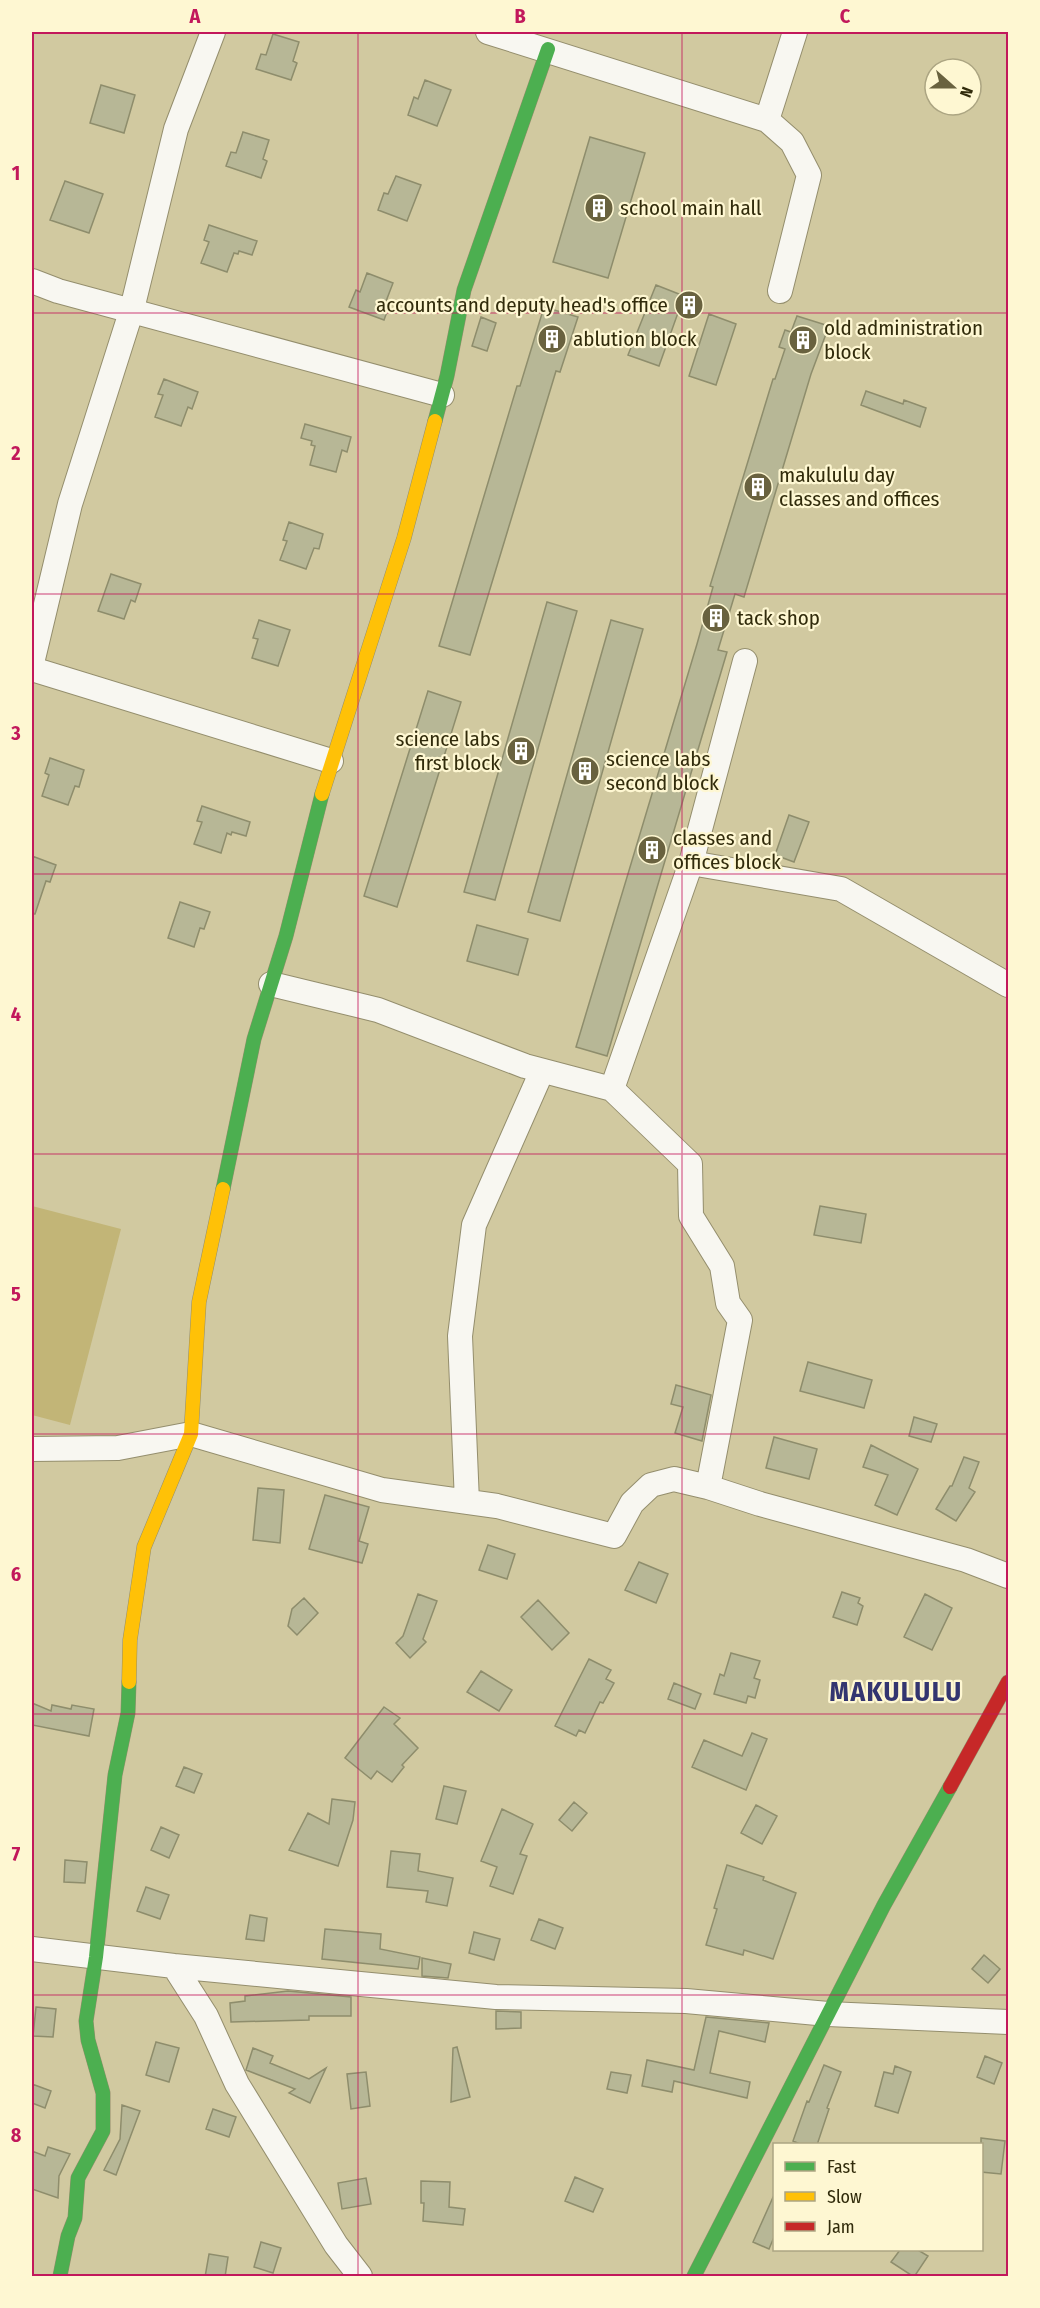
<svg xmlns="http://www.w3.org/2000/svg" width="1040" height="2308" viewBox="0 0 1040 2308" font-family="'Fira Sans Condensed',sans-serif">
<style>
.green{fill:#c2b577}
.building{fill:#b7b796;stroke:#8e8d6c;stroke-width:1.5}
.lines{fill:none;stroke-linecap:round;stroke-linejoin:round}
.street-casing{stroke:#948e6d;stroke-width:26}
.fast-casing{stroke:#948e6d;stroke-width:15}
.slow-casing{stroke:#948e6d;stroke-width:15}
.jam-casing{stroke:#948e6d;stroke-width:15}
.street{stroke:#f8f7f1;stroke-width:24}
.fast{stroke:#4caf50;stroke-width:14}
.slow{stroke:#ffc107;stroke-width:14}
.jam{stroke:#c62828;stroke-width:14}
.grid{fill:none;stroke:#c2185b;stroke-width:1.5;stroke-opacity:0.55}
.labels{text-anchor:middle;stroke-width:4.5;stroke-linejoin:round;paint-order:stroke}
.poi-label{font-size:21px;fill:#312b0b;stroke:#fef7d2;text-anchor:start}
.district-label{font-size:27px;font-weight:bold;letter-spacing:1.5px;fill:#333570;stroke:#fef7d2}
.neatline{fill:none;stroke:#c2185b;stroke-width:2}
.grid-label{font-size:20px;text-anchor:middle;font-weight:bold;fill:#c2185b}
</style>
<rect width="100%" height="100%" fill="#d1c9a0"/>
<path class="green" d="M32,1206L121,1229L70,1425L32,1415Z"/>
<path class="building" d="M273,34L299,42L293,61L297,63L291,80L256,69L261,54L266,55Z
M425,80L451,90L437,126L408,115L414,97L418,99Z
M101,85L135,95L124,133L90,123Z
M243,132L269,140L263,159L267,161L261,178L226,166L231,152L236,153Z
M590,137L645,153L608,278L553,262Z
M396,176L421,185L407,221L378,210L384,193L388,194Z
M65,181L103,194L89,233L50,220Z
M209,225L257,241L252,255L239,251L238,254L234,253L227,272L201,263L209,242L204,240Z
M367,273L393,283L385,304L389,306L384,320L349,307L356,290L360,292Z
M656,285L684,296L659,366L628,355Z
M544,307L578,317L560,372L556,371L470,655L439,646L517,386H520Z
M709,314L736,324L716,385L689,376Z
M797,316L829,326L811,374L744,597L735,594L718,650L727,652L607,1056L576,1047L697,644L713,587L710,586L773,379H775L785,349L779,347L785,330L791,332Z
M481,317L496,323L487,351L472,346Z
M164,379L198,392L192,409L188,407L181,426L155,417L163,395L158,394Z
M866,391L903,404L904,400L926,408L920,427L861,405Z
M305,424L351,437L347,452L342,450L336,472L310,465L315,446L311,445L312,441L301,438Z
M289,522L323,534L319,549L314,548L306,569L280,560L287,541L283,540Z
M111,574L141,584L135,602L131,600L124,619L98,611Z
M547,602L577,611L495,900L464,892Z
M259,620L290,630L278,666L252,658L258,639L253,638Z
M611,620L643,629L560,921L528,912Z
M428,691L461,702L397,907L364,896Z
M50,758L84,770L79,787L75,786L68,805L42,796L49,775L45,773Z
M202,806L250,822L246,836L232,832L231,835L227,833L221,853L194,844L202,822L197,821Z
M789,815L809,822L794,862L775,855Z
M32,856L56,865L50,882L46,881L35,914H32Z
M180,902L210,912L204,929L200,928L194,947L168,938Z
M477,925L528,939L518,975L467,961Z
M820,1206L866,1214L861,1243L814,1235Z
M808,1362L872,1380L864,1408L800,1391Z
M676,1385L711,1395L702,1441L675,1433L683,1407L671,1404Z
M914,1417L937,1424L931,1442L909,1436Z
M774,1437L817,1449L809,1479L766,1468Z
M871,1445L918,1469L897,1515L875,1505L888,1475L863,1467Z
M964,1457L979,1462L969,1488L975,1492L956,1521L936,1509L950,1486H952Z
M258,1488L284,1490L280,1543L253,1540Z
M325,1495L369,1507L359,1541L368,1544L362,1563L309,1549Z
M488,1545L515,1554L507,1579L479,1570Z
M639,1562L668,1574L656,1603L625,1590Z
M842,1592L860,1598L858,1603L863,1606L857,1625L833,1617Z
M418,1594L437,1601L423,1639L426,1642L410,1658L396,1643L403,1636Z
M925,1594L952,1608L932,1650L904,1637Z
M304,1598L318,1613L297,1635L288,1626L292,1609Z
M538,1600L569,1633L552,1650L521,1617Z
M731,1653L760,1661L754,1678L760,1680L755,1698L748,1696L746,1703L714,1694L720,1674L724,1676Z
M589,1659L611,1670L606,1679L614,1683L603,1703L600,1702L585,1733L579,1730L576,1736L555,1726Z
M481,1671L512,1690L499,1711L467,1692Z
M674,1683L701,1694L695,1709L668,1699Z
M32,1703L51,1711L52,1705L71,1709L72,1705L94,1709L89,1736L32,1725Z
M384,1707L400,1718L394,1724L418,1748L402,1765L404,1767L392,1782L377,1771L371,1779L345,1758Z
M752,1733L767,1739L746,1790L692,1767L704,1740L742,1756Z
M184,1767L202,1774L194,1793L176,1786Z
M444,1786L466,1791L457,1824L436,1819Z
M332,1799L355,1802L353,1820L338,1866L289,1850L308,1813L329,1824Z
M574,1802L587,1813L572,1831L559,1820Z
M756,1805L777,1816L762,1844L741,1833Z
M502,1809L533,1824L520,1854L527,1856L513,1894L490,1886L497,1867L481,1861Z
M161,1827L179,1835L169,1858L151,1850Z
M391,1851L420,1854L418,1871L453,1878L447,1906L426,1902L428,1891L387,1887Z
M65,1860L87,1862L85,1883L64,1882Z
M727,1865L764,1877L763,1880L796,1893L773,1959L744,1950L743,1955L706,1945L717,1909L714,1908Z
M146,1887L169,1895L160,1919L137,1911Z
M250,1915L267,1918L264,1941L246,1939Z
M539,1919L563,1928L555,1949L531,1940Z
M325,1929L381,1934L380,1949L420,1957L418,1969L322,1959Z
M474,1932L500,1939L494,1960L469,1953Z
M984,1955L1000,1969L988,1983L972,1969Z
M422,1958L451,1964L448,1978L422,1976Z
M288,1991L351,1997V2016H309V2020L231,2022L230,2003L245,2001V1996Z
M36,2007L56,2009L53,2037L33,2036Z
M496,2011L521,2012V2028L496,2029Z
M706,2017L769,2023L765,2042L719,2031L710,2073L750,2082L747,2098L674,2081L672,2092L642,2086L647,2060L694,2070Z
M156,2042L179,2048L169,2082L146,2075Z
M457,2047L470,2097L451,2102L453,2048Z
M253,2048L273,2056L270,2063L309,2079L326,2068L310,2103L289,2093L295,2089L246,2070Z
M985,2056L1002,2063L994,2084L977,2077Z
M824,2065L841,2072L827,2108L829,2109L817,2145H802L793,2141L807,2101L809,2102Z
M895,2066L911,2072L898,2113L875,2106L884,2072L893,2074Z
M366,2072L370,2106L351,2109L347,2074Z
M611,2072L631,2075L627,2093L607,2089Z
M32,2084L51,2091L45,2108L32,2103Z
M122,2105L140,2111L116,2175L104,2170L120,2139Z
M213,2109L236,2117L229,2137L206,2129Z
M981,2138L1005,2141L1001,2174L981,2172Z
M48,2147L70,2154L59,2176L58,2198L32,2189V2151L45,2156Z
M575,2177L603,2189L593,2212L565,2201Z
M366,2178L371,2204L342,2209L338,2183Z
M421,2181L450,2182L449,2207L465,2209L463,2225L423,2221L424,2203H421Z
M774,2195V2237L769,2249L753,2242Z
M261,2242L281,2248L273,2273L254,2267Z
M900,2250H918L928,2256L914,2277L891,2262Z
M209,2254L228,2257L225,2277H205Z"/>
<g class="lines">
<g class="street-casing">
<path id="street" d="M488,32L767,120L795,32
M767,120L792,142L809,175L780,291
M32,281L58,291L442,395
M745,661L691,863L841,889L1008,985
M32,663L70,504L132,309L176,129L213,32
M32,669L331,761
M691,863L612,1089L690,1164L691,1216L722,1266L728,1303L740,1320L708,1487
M271,984L378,1010L525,1066L612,1089
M32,1449L118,1448L191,1434L382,1490L497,1506L614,1536L632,1503L651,1485L674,1479L708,1487L760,1504L966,1560L1008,1576
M467,1502L460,1336L474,1225L542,1071
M32,1949L174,1966L496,1997L686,2001L828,2014L1008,2022
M174,1966L206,2016L237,2084L336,2245L360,2276"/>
</g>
<g class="fast-casing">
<path id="fast" d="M435,421L447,376L464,290L548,49
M223,1189L254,1039L286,936L322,794
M60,2276L68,2236L75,2218L78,2178L103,2131V2093L88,2040L86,2021L96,1957L115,1775L128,1713L129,1682
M694,2276L884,1905L950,1787"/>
</g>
<g class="slow-casing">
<path id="slow" d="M322,794L404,538L435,421
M129,1682L130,1640L144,1547L191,1434L199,1302L223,1189"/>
</g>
<g class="jam-casing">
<path id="jam" d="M950,1787L1008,1682"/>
</g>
<use href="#street" class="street"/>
<use href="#fast" class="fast"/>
<use href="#slow" class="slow"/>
<use href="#jam" class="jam"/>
</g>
<path class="grid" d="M358,32V2276M682,32V2276M32,313H1008M32,594H1008M32,874H1008M32,1154H1008M32,1434H1008M32,1714H1008M32,1995H1008"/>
<defs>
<g id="building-disc" transform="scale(1.5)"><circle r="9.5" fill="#69623f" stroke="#fef7d2"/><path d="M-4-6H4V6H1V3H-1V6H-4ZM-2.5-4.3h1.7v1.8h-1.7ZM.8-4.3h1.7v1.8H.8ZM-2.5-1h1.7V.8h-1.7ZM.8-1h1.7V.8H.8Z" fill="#fff"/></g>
</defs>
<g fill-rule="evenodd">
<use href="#building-disc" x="599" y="208"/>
<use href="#building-disc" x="689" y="305"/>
<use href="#building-disc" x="552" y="339"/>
<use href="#building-disc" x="803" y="340"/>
<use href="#building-disc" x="758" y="487"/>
<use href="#building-disc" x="716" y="618"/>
<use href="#building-disc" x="521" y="751"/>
<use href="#building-disc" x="585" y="771"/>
<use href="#building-disc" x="652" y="850"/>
</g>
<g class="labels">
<g class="poi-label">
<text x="620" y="215">school main hall</text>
<text x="668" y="312" text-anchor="end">accounts and deputy head's office</text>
<text x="824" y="335">old administration<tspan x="824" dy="24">block</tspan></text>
<text x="573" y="346">ablution block</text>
<text x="779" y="482">makululu day<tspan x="779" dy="24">classes and offices</tspan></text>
<text x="737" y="625">tack shop</text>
<text x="500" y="746" text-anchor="end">science labs<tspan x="500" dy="24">first block</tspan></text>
<text x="606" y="766">science labs<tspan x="606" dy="24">second block</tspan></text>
<text x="673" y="845">classes and<tspan x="673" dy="24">offices block</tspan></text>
</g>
<g class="district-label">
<text x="896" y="1701">MAKULULU</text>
</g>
</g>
<rect width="1040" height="2308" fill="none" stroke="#fef7d2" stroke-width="66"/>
<rect x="773" y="2143" width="210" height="108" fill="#fef7d2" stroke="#aca582" stroke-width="1.5"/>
<rect x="785" y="2162" width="30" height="9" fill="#4caf50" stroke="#aca582" stroke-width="1.5"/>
<text x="827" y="2173" font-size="18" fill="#312b0b">Fast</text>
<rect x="785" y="2192" width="30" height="9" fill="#ffc107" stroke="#aca582" stroke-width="1.5"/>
<text x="827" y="2203" font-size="18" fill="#312b0b">Slow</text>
<rect x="785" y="2222" width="30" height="9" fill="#c62828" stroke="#aca582" stroke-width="1.5"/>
<text x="827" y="2233" font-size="18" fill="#312b0b">Jam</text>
<g transform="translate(953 87) rotate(111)"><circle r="28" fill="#fef7d2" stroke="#aca582" stroke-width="1.5"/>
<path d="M0-4.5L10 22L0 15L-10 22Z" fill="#69623f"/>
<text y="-9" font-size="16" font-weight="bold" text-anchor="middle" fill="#312b0b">N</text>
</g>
<rect x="33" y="33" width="974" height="2242" class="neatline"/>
<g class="grid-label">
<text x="195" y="23">A</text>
<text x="520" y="23">B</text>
<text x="845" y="23">C</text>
<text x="16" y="180">1</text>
<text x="16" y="460">2</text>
<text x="16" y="740">3</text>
<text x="16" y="1021">4</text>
<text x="16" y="1301">5</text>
<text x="16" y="1581">6</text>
<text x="16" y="1861">7</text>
<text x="16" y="2142">8</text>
</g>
</svg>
